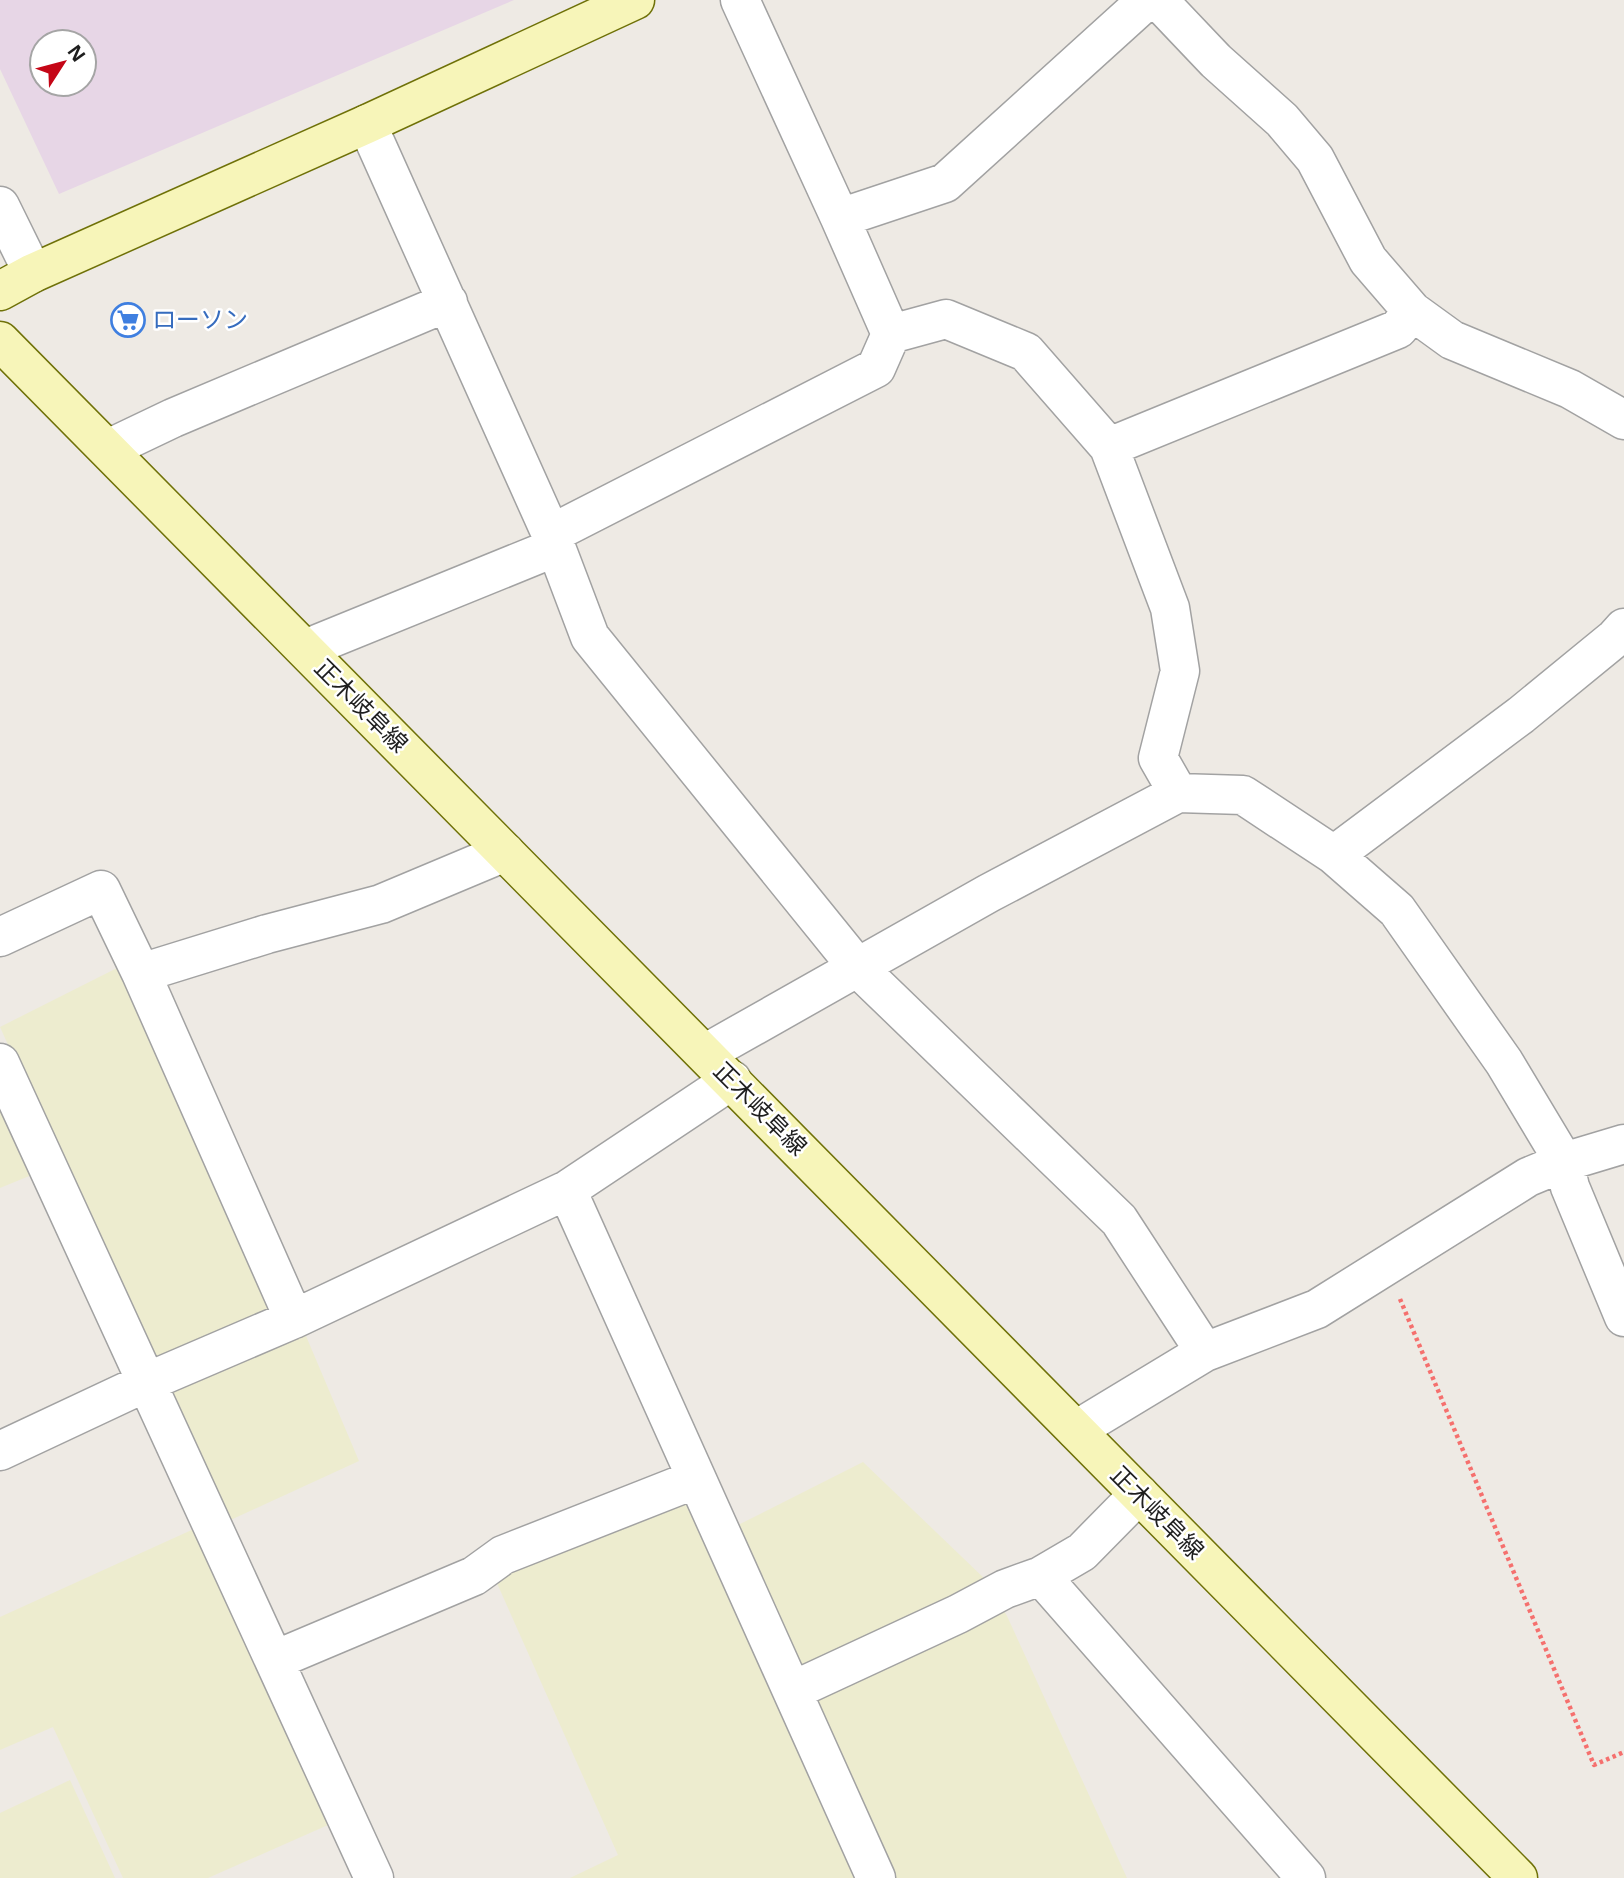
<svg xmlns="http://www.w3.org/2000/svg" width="1624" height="1878" viewBox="0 0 1624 1878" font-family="'Open Sans','Noto Sans JP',sans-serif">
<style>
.industrial{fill:#e7d6e6;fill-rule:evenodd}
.farmland{fill:#edeccf}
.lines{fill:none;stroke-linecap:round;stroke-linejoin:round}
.street-casing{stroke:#a2a2a2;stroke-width:41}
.secondary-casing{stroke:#6f7108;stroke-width:41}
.path{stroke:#f5706e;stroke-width:4.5;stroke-dasharray:3.5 3.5;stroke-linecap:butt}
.street{stroke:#fff;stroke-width:38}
.secondary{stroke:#f7f5b9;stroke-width:38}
.labels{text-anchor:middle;stroke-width:5;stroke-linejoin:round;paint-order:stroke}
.shop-label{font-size:24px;fill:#366cbe;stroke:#fff;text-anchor:start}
.street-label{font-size:24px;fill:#1e1e1e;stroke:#fff}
</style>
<rect width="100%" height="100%" fill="#eeeae4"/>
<path class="industrial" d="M0,0H514L59,194L0,69ZM42,42H84V84H42Z"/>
<path class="farmland" d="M119,967L292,1341L306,1336L359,1461L224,1523L0,1027Z
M0,1086L39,1172L0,1188Z
M863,1462L986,1580L1007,1616L1127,1878H889L734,1527Z
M687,1494L861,1878H570L618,1855L496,1581L530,1555Z
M196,1528L328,1825L208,1878H123L53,1727L0,1750V1617Z
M70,1780L115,1878H0V1813Z"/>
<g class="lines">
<g class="street-casing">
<path id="street" d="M740,0L840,218L945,183L1147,0
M1158,0L1216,61L1282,120L1315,159L1368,260L1412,311L1452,340L1570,389L1624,420
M367,124L551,534L590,637L858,968L1119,1220L1205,1352
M0,206L33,273
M840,218L891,334L946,319L1026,352L1109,447L1398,329L1412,311
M1109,447L1170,608L1180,671L1158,758L1178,793
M108,449L173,418L448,302
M551,534L876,368L891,334
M305,649L556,547
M1334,855L1521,715L1615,638L1624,628
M0,937L101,890L141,973L294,1319
M141,973L267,934L381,904L505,852
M706,1053L989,893L1178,793L1243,795L1334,855L1397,910L1504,1062L1564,1162L1570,1187L1624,1317
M0,1063L374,1878
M567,1190L876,1878
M1076,1430L1205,1352L1317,1309L1528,1177L1564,1162L1624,1144
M0,1451L147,1382L294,1319L567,1190L732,1080
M1041,1576L1306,1878
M275,1660L474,1576L503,1555L696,1479
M792,1691L958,1614L1005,1589L1041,1576L1082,1552L1139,1494"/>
</g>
<g class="secondary-casing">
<path id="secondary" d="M0,291L33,273L367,124L635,0
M0,341L1518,1878"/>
</g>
<path class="path" d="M1400,1299L1594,1765L1624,1752"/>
<use href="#street" class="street"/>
<use href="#secondary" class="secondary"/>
</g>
<defs>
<g id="supermarket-ring" transform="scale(1.75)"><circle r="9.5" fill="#fff" stroke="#3f7fe0" stroke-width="1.5"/><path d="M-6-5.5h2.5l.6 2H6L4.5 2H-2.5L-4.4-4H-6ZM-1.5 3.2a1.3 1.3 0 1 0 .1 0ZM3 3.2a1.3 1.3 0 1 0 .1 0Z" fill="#3f7fe0"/></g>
</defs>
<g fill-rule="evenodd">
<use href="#supermarket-ring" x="128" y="320"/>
</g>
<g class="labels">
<g class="shop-label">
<text x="152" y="328">ローソン</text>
</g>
<g class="street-label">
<text transform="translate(361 706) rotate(45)" y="8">正木岐阜線</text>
<text transform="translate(760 1109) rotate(45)" y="8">正木岐阜線</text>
<text transform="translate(1157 1513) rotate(45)" y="8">正木岐阜線</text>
</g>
</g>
<g transform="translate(63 63) rotate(54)"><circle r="33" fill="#ffffff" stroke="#a5a5a5" stroke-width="2"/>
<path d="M0-5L12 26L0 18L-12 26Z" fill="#c50617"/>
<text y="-10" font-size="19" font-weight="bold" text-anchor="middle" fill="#1e1e1e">N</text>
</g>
</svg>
